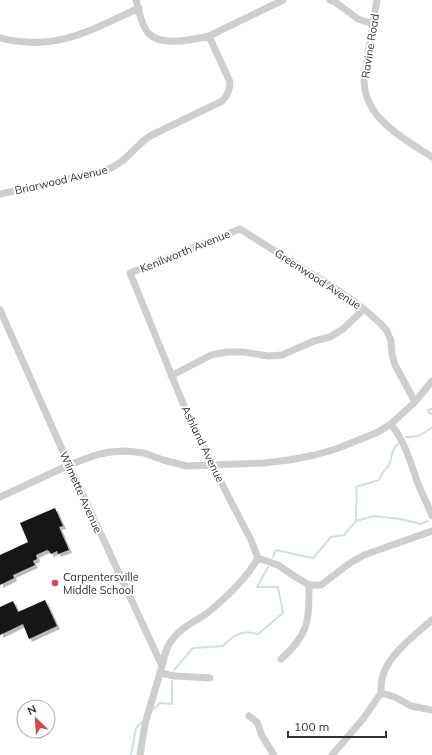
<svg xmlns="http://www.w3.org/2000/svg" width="432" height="755" viewBox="0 0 432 755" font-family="Mulish,sans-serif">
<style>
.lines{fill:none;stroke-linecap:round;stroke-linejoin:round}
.stream{stroke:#cfdfea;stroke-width:2}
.building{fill:#181818;filter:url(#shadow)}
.minor{stroke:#cecece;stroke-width:7}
.poi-dot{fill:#d7454d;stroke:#fff;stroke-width:1.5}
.labels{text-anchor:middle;stroke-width:4;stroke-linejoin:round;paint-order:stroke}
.street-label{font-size:11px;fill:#313131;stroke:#fff}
.poi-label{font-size:11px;fill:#313131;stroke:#fff;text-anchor:start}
</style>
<defs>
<filter id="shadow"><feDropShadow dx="3" dy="3" stdDeviation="0" flood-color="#0004"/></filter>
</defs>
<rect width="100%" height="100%" fill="#fff"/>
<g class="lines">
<path class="stream" d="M432,409L428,410L429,413L432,414
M406,437C411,437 416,437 420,435C425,433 427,430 432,428
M356,521C355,509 358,498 356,487L379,480C382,470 387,470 390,463C392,456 392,448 398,444
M273,557L276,550L313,558L331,537L344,535L356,521L374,516L400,519L421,524L428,521
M174,670L193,648L223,646C235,634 242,630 258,634L283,613L278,587H257L268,567
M154,709L160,703L172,704V681
M131,755L136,728L141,723"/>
</g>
<path class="building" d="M55,508L63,526L59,527L69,550L58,554L57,551L51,554L49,551L47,550L36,555L37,559L33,561L35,565L13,575L14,578L0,585V555L28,542L20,523Z
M45,600L57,626L29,639L23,624L0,635V607L13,601L18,612Z"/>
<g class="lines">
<path class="minor" d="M136,0C139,10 141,25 148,33C161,47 191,40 209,36L283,0
M330,0L335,2L358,19L373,24
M377,0L364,78C363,118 403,138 432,157
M0,38C56,52 89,31 139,8
M0,194L104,171C128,162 131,149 150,136L222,101C228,95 230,90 230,82L209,36
M0,310L69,465L162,666L145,724L140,755
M171,376L211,355L227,352H243L268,356L282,355L314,341L330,337L343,329L364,309
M391,424C404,441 408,455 415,475C419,489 427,502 432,516
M0,497L69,465L96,455L110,452L125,451L144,453L163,460L187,466L264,463L289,460L315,455L336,449L376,433L391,424L415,402L432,381
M258,558L251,540L226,492L213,465L193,428L130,273L240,229L342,293L364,309L382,325L387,331L391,341L392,354L395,365L415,402
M258,558L278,565L291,574L309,585H321L350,563L364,555L432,531
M281,659C309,635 309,620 309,585
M162,666C164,657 166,647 172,640C180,628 194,622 206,614C225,599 246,579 258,558
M160,673L175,676L210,678
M381,693C381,686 381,679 384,672C392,652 416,634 432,620
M249,716L257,722L262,736L274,755
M332,755L363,719L381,693L395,697L411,706L432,710"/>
</g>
<circle class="poi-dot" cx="55" cy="583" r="4"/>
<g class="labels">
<g class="street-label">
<text transform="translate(370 46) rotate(-81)" y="4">Ravine Road</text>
<text transform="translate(61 180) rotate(-13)" y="4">Briarwood Avenue</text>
<text transform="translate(185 251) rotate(-22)" y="4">Kenilworth Avenue</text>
<text transform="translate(318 279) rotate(33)" y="4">Greenwood Avenue</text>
<text transform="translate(203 444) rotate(64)" y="4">Ashland Avenue</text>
<text transform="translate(81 492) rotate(66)" y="4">Wilmette Avenue</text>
</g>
<g class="poi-label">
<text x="63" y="581">Carpentersville<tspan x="63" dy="13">Middle School</tspan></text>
</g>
</g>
<g transform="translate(36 719) rotate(335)"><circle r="19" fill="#ffffff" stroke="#adadad"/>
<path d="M0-3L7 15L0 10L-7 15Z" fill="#d7454d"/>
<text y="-6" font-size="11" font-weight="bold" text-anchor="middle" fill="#313131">N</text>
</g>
<path d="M288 731v6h98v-6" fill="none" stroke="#313131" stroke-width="2"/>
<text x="294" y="731" font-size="12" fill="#313131" stroke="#ffffff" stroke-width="3" paint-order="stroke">100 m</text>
</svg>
